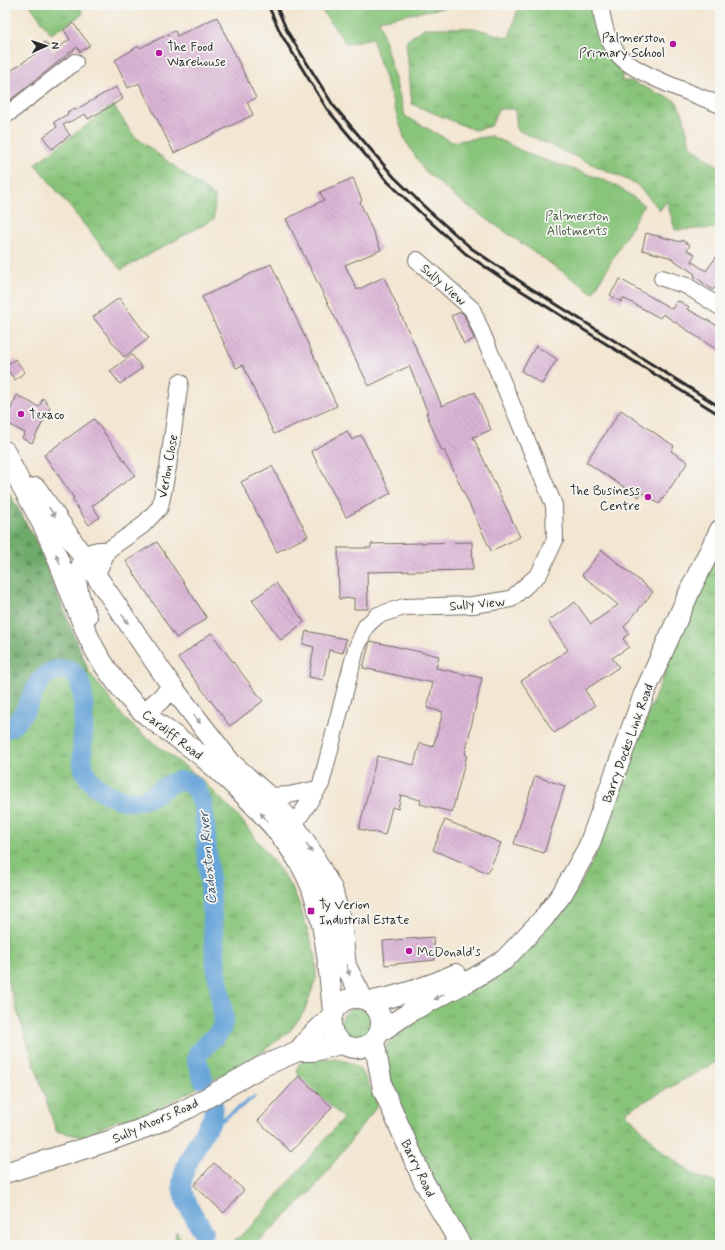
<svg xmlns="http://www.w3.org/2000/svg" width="725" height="1250" viewBox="0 0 725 1250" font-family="Mynerve,sans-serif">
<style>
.grass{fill:url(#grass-tufts);stroke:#5a7852}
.forest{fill:url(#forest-firs);stroke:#4c6a4a}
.garden{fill:#88c47a;stroke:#5a7852}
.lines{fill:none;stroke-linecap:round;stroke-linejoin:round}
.stream{stroke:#68a5d9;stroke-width:3.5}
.river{stroke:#68a5d9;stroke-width:20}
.building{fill:url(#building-back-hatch)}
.minor-casing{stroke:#716c65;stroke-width:18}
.major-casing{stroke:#716c65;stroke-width:22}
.minor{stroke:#fff;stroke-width:16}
.major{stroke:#fff;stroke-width:20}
.rail{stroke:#2b2b2b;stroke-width:3}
.oneway{fill:#a0a0a0}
.poi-dot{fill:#b5179e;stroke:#f6f6f2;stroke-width:1.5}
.labels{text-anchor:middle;stroke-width:3.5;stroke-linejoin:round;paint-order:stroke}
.poi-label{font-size:13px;fill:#2b2b2b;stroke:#f6f6f2;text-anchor:start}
.park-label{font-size:13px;fill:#475943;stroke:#f6f6f2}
.street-label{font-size:13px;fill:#2b2b2b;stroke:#f6f6f2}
.water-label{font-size:14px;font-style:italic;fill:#405668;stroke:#f6f6f2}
</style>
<defs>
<pattern id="grass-tufts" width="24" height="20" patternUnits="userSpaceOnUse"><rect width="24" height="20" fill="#88c47a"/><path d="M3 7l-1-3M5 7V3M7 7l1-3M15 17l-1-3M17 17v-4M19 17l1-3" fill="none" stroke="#6f9f64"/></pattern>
<pattern id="forest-firs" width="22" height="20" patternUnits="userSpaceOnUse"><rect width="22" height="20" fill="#6eaa6a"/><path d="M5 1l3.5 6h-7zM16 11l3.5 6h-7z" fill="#5b8b57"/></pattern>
<pattern id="building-back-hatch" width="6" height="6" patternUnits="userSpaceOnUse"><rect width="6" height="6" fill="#dab4d5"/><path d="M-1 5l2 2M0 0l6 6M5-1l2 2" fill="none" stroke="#bb9bb7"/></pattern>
</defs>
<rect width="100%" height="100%" fill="#f6f6f2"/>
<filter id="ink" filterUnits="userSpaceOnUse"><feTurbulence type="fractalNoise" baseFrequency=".025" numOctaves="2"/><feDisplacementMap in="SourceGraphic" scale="8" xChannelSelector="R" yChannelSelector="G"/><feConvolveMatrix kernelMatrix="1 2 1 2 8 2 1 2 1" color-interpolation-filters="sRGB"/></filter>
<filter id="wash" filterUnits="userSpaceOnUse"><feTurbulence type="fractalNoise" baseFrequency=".012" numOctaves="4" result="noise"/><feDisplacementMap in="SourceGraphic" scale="16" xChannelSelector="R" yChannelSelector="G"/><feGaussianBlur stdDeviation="0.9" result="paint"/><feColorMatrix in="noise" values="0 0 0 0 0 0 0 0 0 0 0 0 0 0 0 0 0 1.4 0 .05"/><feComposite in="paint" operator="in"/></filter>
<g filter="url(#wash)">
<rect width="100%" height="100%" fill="#f3e6d2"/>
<path class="grass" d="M30,5H79L83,14L51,34Z
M519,5H594C597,39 601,45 624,70L621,81H630L676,101L683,115L690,145L707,159L720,167V228L675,230L667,201L660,210L636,184L517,130L515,109H499L491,126L474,130L412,104L406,41L424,28H474L509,38Z
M113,105L134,136L215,197L214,219L121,270L35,164Z
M720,547V1060L625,1112L665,1154L699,1177L720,1184V1245H468L430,1181L387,1075L385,1050L390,1039L395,1034L556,918L579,887L597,852L644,724L688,615Z
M57,670L89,672L125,719L147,738L199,777L239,817L286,878L297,898L316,957V979L304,1012L291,1030L250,1061L145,1115L116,1121L82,1137L56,1131L5,973V729C34,718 25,683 57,670Z
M341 1024a16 16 0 1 1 32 0a16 16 0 1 1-32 0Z
M316,1058C361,1059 361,1066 378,1105L312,1191L255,1245H229L251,1227L343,1118L299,1076C293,1062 305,1060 316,1058Z
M176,1231L184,1245H175Z"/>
<path class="forest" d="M5,485L36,541L89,672C79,671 67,668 57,670C29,675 34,718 5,729Z"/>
<path class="garden" d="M318,5H458L379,20L405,116L452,142L491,136L535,157L596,177L619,187L644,205L593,293L458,199L424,170L405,140L372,38L346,44Z"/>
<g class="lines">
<path class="stream" d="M204,1133L254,1097"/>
<path class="river" d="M5,729C34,718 29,675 57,670C100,663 76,747 84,769C88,782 102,792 114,797C124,802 137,802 147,798C155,795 162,788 170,784C192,773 201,794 204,812L216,965L224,1020L221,1030L198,1053L197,1061L203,1079
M204,1232C172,1184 178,1180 204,1132C211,1121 215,1118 213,1104"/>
</g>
<g id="blocks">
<path class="building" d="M217,17L256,98L247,102L253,115L174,153L139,83L128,88L115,60L139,46L140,48L175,31L177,36Z
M73,23L90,45L80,52L77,47L5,104V75L39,51L37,48L45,42L53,52L70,39L64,30Z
M116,87L123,99L88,119L85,114L63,125L70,135L52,149L43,137L57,127L54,122L68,114L67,112L75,108V110Z
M353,178L362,201L360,202L381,250L345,265L357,290L384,277L442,406L475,392L491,430L473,437L520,537L491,551L444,450L442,451L426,413H428L419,391H420L409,366L369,386L286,219L324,200L320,192Z
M646,233L681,242L682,240L690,245L687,250L695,254L691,261L706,271L720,252V280L713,290L698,279L694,276L695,274L669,257L642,250Z
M271,264L337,406L274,434L243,365L236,368L202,297Z
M620,279L672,309L677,301L681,302L689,307L687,309L720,327V352L663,314L660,318L623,298L621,302L610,295Z
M119,298L149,338L124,357L93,317Z
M461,312L464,315L474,339L464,344L451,316Z
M536,346L557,359L542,384L521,371Z
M132,355L142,368L120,384L110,371Z
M15,359L25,372L15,380L5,367Z
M17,395L39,407L43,398L50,408L32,443L22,438L25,433L5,422Z
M621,410L674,446L671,451L688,462L659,504L641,492L639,497L586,462Z
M94,419L135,475L92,506L100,517L89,525L72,499L74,498L44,455Z
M347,431L352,440L361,435L391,493L346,517L311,451Z
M272,466L308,536L277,552L241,482Z
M157,542L207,618L176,638L126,561Z
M472,542L473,570L367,572L368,609H354V598L339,599L338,548H371V544Z
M602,550L653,592L624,627L629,634L623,639L629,647L612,658L619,667L585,690L595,706L554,733L521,681L568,650L548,621L575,602L591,624L618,605L582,575Z
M276,583L304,622L281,640L252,600Z
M306,631L346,639L343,653L329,650L323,680L309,677L314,647L303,644Z
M211,633L263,701L230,726L178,658Z
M370,641L439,656L436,668L482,678L465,754L467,755L452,812L420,804L421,800L401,795L398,809L392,807L385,835L359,829L377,756L414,765L420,743L433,747L443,712L427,708L433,683L363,668Z
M535,776L565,786L544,853L514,844Z
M445,820L501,843L488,873L433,850Z
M433,937L435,960L385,965L383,941Z
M299,1076L332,1107L291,1152L258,1121Z
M214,1163L244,1190L224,1213L194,1185Z"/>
</g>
</g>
<g filter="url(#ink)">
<use href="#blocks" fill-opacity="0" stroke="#716c65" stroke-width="1"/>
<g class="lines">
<g class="minor-casing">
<path id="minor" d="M601,5C602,23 607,40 618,54C633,74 695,94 720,105
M5,116L75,62
M662,278L687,286L720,307
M96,576L108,550L142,526L160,507L168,467L180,382
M89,617C78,593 65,546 108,550
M268,796L289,795L317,789
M288,834L321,784L356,649L366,626L378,615L404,607L473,605L511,599L539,574L555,540L554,505L472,309L417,260"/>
</g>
<g class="major-casing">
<path id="major" d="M5,451C17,481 36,508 49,538C65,573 75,610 92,644C101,663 115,681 128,697C149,722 180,737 204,758C242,791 293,839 311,886C326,926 329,970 333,1012
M36,488L173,688L231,763L268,796L293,824L308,846L332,889L341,922L346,966L363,999
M145,713L173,688
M331 1023a25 25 0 1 1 50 0a25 25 0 1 1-50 0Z
M369,1002C399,996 428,987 456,974
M380,1032L413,1010L471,980L504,960L543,919L562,894L588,848L644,694L693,584L720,530
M374,1041L383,1089L397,1121L424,1182L461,1245
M298,1051L310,1037L332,1016
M5,1173L109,1141L152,1125L189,1108L261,1067L298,1051H314L340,1044"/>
</g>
<use href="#minor" class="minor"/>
<use href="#major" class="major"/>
<path class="rail" d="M268,5L281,34L327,109L388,182L425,217L466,254L520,290L720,415
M276,5L287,31L333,105L394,177L428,210L471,248L524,284L720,407"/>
</g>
<defs><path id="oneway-solid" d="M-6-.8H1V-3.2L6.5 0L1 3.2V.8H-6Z"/></defs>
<g class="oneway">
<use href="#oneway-solid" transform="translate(52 512) rotate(56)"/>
<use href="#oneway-solid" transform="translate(58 559) rotate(-113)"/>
<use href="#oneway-solid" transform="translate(125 619) rotate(55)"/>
<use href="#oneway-solid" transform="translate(197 719) rotate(53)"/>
<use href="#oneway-solid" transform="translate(264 817) rotate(-131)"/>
<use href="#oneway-solid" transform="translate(309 848) rotate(57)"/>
<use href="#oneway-solid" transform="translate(348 970) rotate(71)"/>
<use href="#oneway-solid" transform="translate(439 997) rotate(153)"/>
</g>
</g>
<g class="poi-dot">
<circle cx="673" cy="44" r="4"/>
<circle cx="159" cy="53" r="4"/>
<circle cx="21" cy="414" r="4"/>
<circle cx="648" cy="497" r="4"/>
<rect x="307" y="907" width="8" height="8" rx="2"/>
<circle cx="409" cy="951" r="4"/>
</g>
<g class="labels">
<g class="poi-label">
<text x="665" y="42" text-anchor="end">Palmerston<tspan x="665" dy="15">Primary School</tspan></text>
<text x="167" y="51">The Food<tspan x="167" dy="15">Warehouse</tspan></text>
<text x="29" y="419">Texaco</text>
<text x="640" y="495" text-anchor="end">The Business<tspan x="640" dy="15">Centre</tspan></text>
<text x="319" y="909">Ty Verion<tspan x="319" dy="15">Industrial Estate</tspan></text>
<text x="417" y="956">McDonald's</text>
</g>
<g class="park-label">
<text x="577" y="220">Palmerston<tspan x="577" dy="15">Allotments</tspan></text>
</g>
<g class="street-label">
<text transform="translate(444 284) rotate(41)" y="5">Sully View</text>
<text transform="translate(167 466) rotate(-80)" y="5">Verlon Close</text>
<text transform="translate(477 603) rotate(-5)" y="5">Sully View</text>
<text transform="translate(173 734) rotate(38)" y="5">Cardiff Road</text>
<text transform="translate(627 743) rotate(-70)" y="5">Barry Docks Link Road</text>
<text transform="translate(155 1120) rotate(-24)" y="5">Sully Moors Road</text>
<text transform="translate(419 1168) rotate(64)" y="5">Barry Road</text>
</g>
<g class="water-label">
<text transform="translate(207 858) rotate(-95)" y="5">Cadoxton River</text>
</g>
</g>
<rect width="725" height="1250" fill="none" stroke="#f6f6f2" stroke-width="20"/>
<g transform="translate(46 46) rotate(87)" stroke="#f6f6f2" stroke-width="3" paint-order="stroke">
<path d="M0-3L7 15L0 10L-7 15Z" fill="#2b2b2b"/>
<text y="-6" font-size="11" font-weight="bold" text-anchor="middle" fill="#2b2b2b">N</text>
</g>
</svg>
